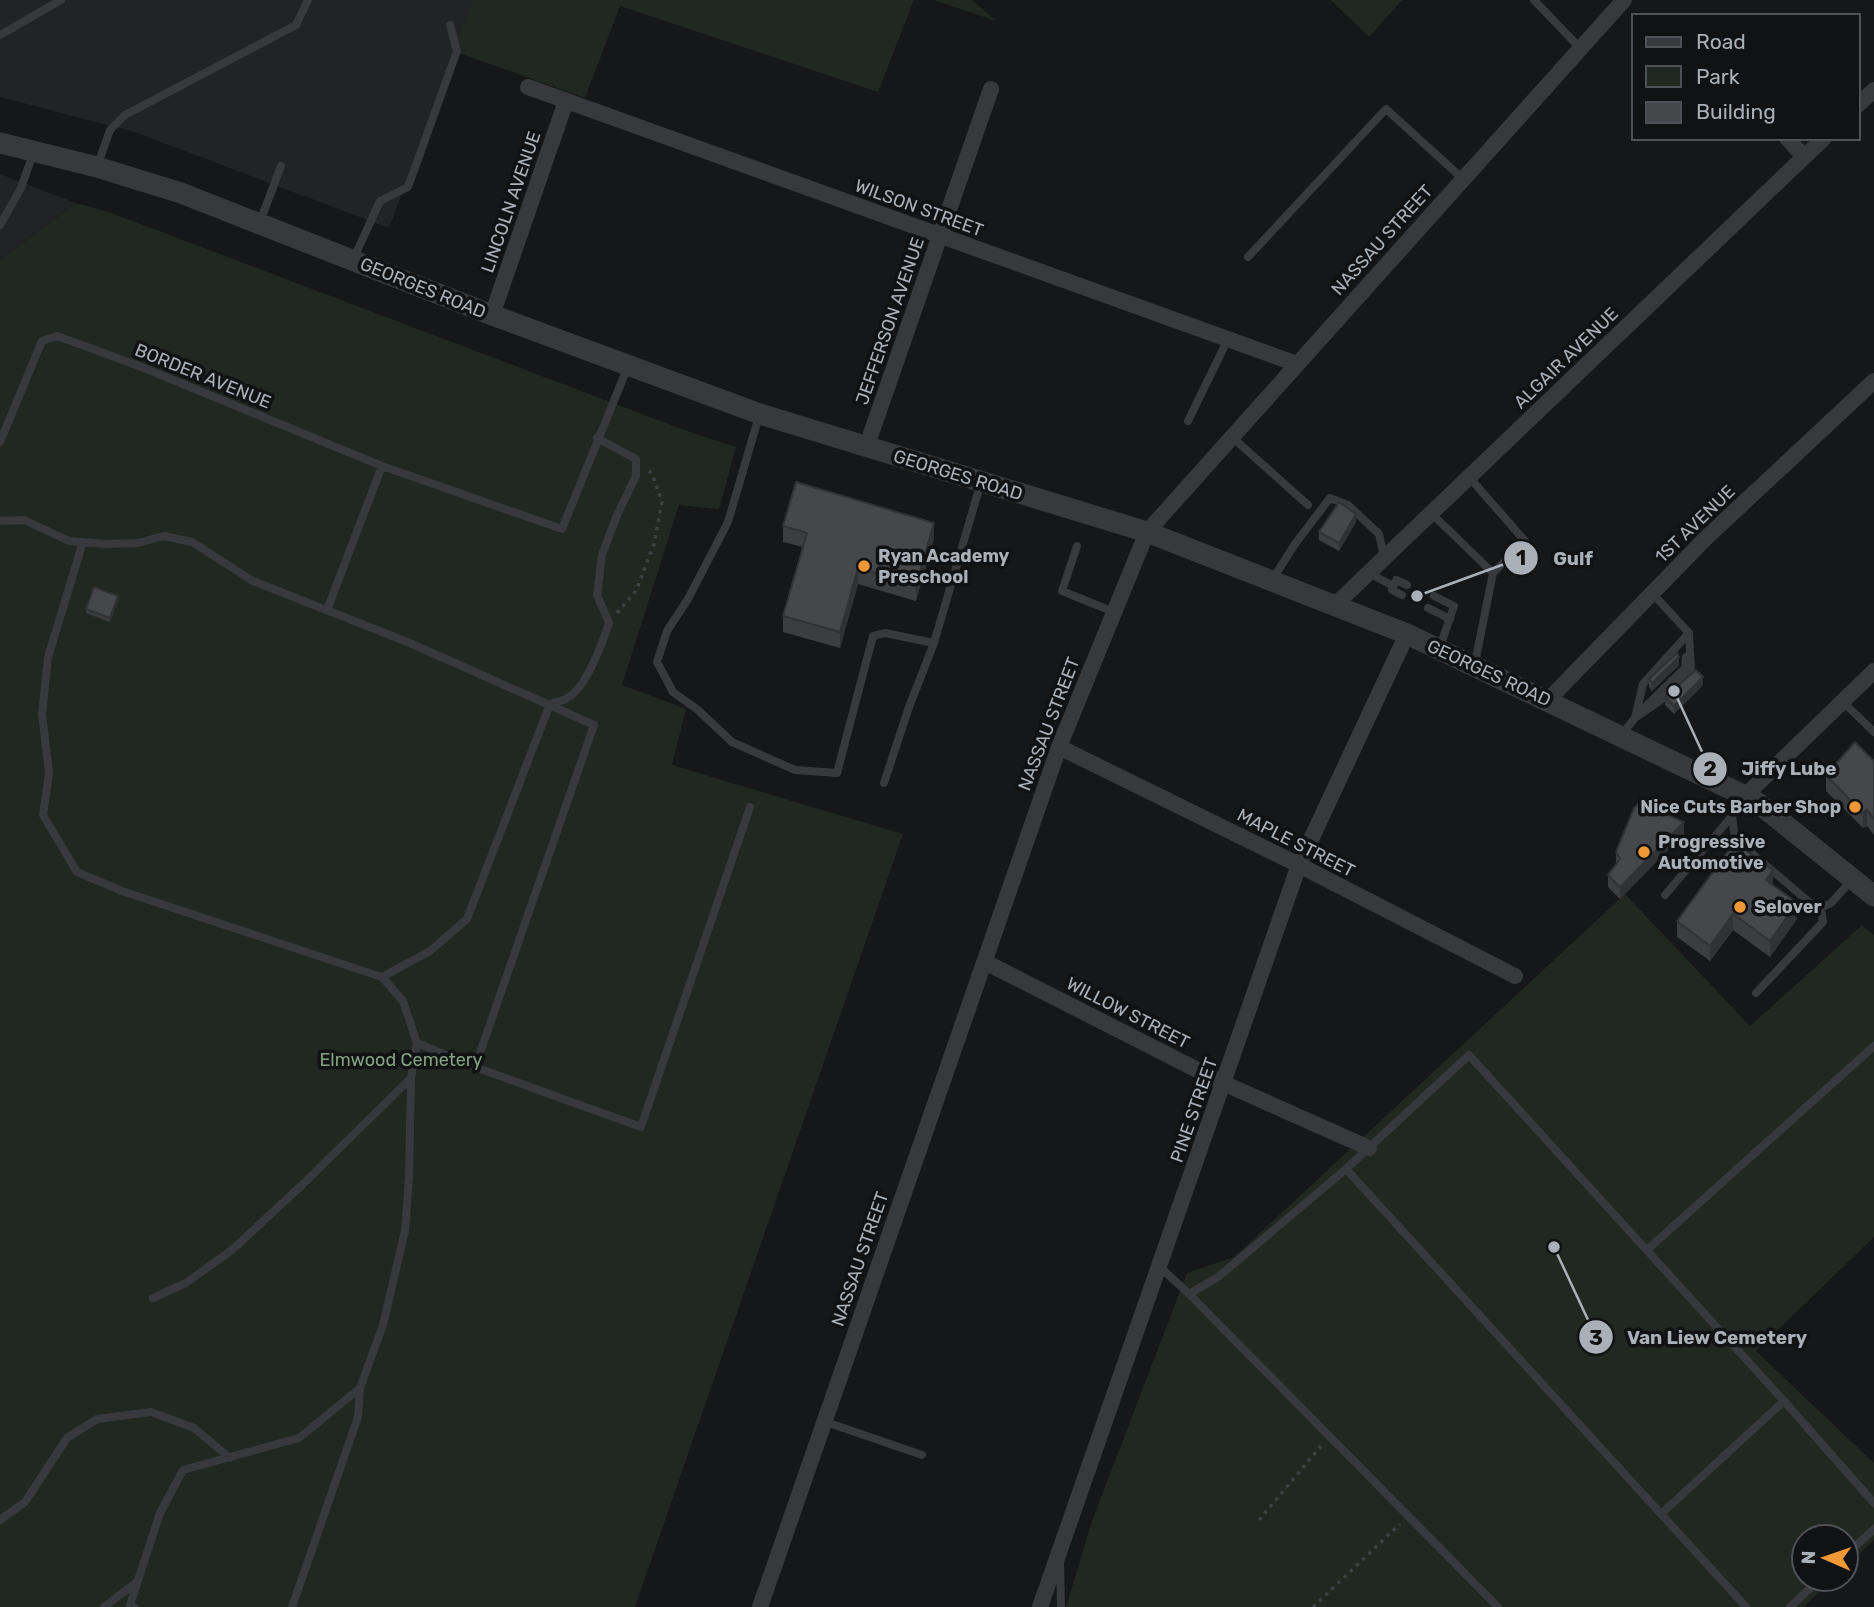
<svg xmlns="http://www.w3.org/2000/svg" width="1874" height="1607" viewBox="0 0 1874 1607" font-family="Rubik,sans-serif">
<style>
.built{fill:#222325}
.green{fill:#202821}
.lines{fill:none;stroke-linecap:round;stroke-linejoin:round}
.path{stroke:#3e4044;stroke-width:3.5;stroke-dasharray:3.5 5;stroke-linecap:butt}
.service{stroke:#38393d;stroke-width:8}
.minor{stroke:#38393d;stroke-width:16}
.tertiary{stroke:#38393d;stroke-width:21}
.wall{fill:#3b3d40}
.shaded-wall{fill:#303234}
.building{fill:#45474b;stroke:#303234;stroke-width:2}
.poi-dot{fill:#f09837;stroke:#111214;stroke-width:2.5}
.labels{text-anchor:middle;stroke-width:7;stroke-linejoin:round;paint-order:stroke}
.street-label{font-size:18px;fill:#a9b0b8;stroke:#111214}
.poi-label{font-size:18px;font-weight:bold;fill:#a9b0b8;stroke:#111214;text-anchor:start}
.park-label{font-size:18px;fill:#83a380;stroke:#111214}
.leader{fill:none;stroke:#a9b0b8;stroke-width:2.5}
.callout-dot{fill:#a9b0b8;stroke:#111214;stroke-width:2.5}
.mark-label{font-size:21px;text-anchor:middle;font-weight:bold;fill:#111}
.callout-label{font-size:19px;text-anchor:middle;font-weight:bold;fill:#a9b0b8;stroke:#111214;stroke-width:7;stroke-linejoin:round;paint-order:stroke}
</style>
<rect width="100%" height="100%" fill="#161718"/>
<path class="built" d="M0,0H473L389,228L134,132L0,97Z
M0,174L76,203L0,260Z"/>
<path class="green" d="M473,0H914L878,92L620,6L585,98L453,51Z
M934,0H972L996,21Z
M1331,0H1402L1369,37Z
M76,203L109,212L695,434L736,447L719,509L679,505L622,685L686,709L672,765L903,834L635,1607H0V260Z
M1625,894L1750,1026L1862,925L1874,935V1237L1756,1351L1874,1463V1540L1846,1567V1537H1804V1579H1833L1804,1607H1066L1092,1521L1187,1273L1234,1257Z"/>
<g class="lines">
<path class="path" d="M617,613L636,591L654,544L662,502L652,474L649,471
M1259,1520L1321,1446
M1313,1607L1400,1524"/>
<path class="service" d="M1534,0L1581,49
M0,35L61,0
M97,167L110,130L125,115L296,25L308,0
M260,222L281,166
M0,225L21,188L34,151
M1248,257L1386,109L1463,179
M353,260L380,201L408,187L457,51L450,25
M759,416L728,522L688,599L667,631L657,662L673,692L698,710L732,742L795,770L837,773L873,636L885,633L934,643
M1188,421L1228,339
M1232,437L1308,505
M0,442L42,341L57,336L139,366L382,466L562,529L628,366
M1469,477L1525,541L1493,573L1475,663
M1431,513L1493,573
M0,521L24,520L69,541L107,544L138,543L164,536L192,542L253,581L410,643L594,725L475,1067
M83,542L48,657L42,714L49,773L43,815L77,872L122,891L382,977L403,1001L417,1043L475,1067L641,1127L750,807
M1077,546L1062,591L1114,612
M1369,573L1393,586
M1272,580L1295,544L1330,498L1348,505L1379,534L1384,557
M1402,595L1392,590L1396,580L1407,585
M1434,596L1454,606L1440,647
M1428,608L1450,619
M327,610L382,466
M1842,701L1874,732
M1645,707L1685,668L1686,657
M1635,718L1661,700L1691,673L1689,633
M1621,735L1635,718L1643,684L1689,633L1652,593
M884,783L909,707L934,643L981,482
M1743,798L1732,816L1735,839L1809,902L1821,908L1831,903L1852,880
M1665,895L1732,816
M382,977L430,951L467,919L550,704C555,702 562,701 566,699C586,689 602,644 609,623L597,595L602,555L617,515L636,476V459L597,438
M1756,993L1823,922L1821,908
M1346,1169L1746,1607
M1647,1250L1874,1046
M1159,1266L1189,1294L1218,1277L1346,1169L1469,1055L1784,1401
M1189,1294L1498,1607
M153,1298L186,1283L232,1250L302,1185L411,1078L417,1043
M823,1421L922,1455
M1661,1514L1784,1401L1874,1503
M0,1520L25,1502L67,1438L97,1419L151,1412L194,1428L230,1458
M1846,1555L1874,1529
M1060,1563L1061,1607
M104,1607L137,1582
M134,1607L130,1605L160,1513L183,1470L299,1438L360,1388L383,1325L405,1231L409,1178L411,1078
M292,1607L358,1417L360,1388
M1790,1607L1820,1579"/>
<path class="minor" d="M528,87L1297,364
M1858,105L1874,90
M1787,138L1804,157
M492,315L566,101
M866,448L991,89
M1335,605L1824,138
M1547,701L1706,538L1874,381
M1059,747L1299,865L1515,976
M1745,796L1874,671
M985,962L1223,1083L1369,1148
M760,1607L1059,747L1147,532L1624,0
M1040,1607L1299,865L1407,634"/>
<path class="tertiary" d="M0,143L97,167L181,193L492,315L760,414L1147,532L1407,634L1745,796L1758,803L1874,896"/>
</g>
<path class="wall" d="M1356,522L1339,551L1319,540V532Z
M783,526L934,539L916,601L858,584L840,648L783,632V616L803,547L783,542Z
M118,600L110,622L86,613V609Z
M1679,665L1652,691L1649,687V679Z
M1703,685L1674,714L1665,705V697Z
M1874,761V835L1867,826L1863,828L1826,791V775Z
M1684,834L1620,899L1608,887V875L1616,865V852Z
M1773,885L1797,919L1770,957L1733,930L1710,961L1677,937V921Z"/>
<path class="shaded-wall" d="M1356,514V522L1339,551V543Z
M934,523V539L916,601V585Z
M858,568V584L840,648V632Z
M118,596V600L110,622V618Z
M1679,657V665L1652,691V683Z
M1703,677V685L1674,714V706Z
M1867,810V826L1863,828V813Z
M1684,822V834L1620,899V887Z
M1773,870V886L1766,880Z
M1797,903V919L1770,957V941Z
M1733,914V930L1710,961V946Z"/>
<path class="building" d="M796,482L934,523L916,585L858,568L840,632L783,616L807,533L783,526Z
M1339,502L1356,514L1339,543L1319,532Z
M94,587L118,596L110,618L86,609Z
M1677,653L1679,657L1652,683L1649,679Z
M1696,670L1703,677L1674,706L1665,697Z
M1855,742L1874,761V819L1867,810L1863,813L1826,775Z
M1639,803L1684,822L1620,887L1608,875L1620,859L1616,852L1634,808Z
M1735,842L1773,870L1766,880L1797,903L1770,941L1733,914L1710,946L1677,921Z"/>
<g class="poi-dot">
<circle cx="864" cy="566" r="7"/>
<circle cx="1855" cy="807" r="7"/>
<circle cx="1644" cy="852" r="7"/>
<circle cx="1740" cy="907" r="7"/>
</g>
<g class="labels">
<g class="street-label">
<text transform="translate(511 202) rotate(-71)" y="6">LINCOLN AVENUE</text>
<text transform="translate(919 208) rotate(20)" y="6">WILSON STREET</text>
<text transform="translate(1382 240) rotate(-48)" y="6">NASSAU STREET</text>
<text transform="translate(423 288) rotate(22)" y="6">GEORGES ROAD</text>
<text transform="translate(890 321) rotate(-71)" y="6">JEFFERSON AVENUE</text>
<text transform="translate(1566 358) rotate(-44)" y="6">ALGAIR AVENUE</text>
<text transform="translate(203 376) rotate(22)" y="6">BORDER AVENUE</text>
<text transform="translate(958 475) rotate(17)" y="6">GEORGES ROAD</text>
<text transform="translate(1695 524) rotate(-44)" y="6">1ST AVENUE</text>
<text transform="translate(1489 673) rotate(25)" y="6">GEORGES ROAD</text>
<text transform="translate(1049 724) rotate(-69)" y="6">NASSAU STREET</text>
<text transform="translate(1296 843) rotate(27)" y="6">MAPLE STREET</text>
<text transform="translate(1128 1013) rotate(27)" y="6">WILLOW STREET</text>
<text transform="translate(1194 1110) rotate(-71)" y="6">PINE STREET</text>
<text transform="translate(860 1259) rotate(-71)" y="6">NASSAU STREET</text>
</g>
<g class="poi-label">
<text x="878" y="562">Ryan Academy<tspan x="878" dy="21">Preschool</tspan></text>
<text x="1841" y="813" text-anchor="end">Nice Cuts Barber Shop</text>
<text x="1658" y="848">Progressive<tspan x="1658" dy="21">Automotive</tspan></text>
<text x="1754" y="913">Selover</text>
</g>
<g class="park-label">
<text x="401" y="1066">Elmwood Cemetery</text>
</g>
</g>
<path class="leader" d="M1417 596L1521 558M1674 691L1710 769M1554 1247L1596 1337"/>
<g class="callout-dot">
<circle cx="1417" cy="596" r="7"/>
<circle cx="1674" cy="691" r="7"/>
<circle cx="1554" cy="1247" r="7"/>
<circle cx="1521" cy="558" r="18"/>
<circle cx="1710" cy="769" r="18"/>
<circle cx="1596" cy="1337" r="18"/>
</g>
<g class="mark-label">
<text x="1521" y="565">1</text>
<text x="1710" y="776">2</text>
<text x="1596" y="1345">3</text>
</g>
<g class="callout-label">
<text x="1573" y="565">Gulf</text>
<text x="1789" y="775">Jiffy Lube</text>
<text x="1717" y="1344">Van Liew Cemetery</text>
</g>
<rect x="1632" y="14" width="228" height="126" fill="#111214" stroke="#4e5156" stroke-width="2"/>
<rect x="1646" y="37" width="35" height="10" fill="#38393d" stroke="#4e5156" stroke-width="2"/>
<text x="1696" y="49" font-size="21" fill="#a9b0b8">Road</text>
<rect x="1646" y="66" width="35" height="21" fill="#202821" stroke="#4e5156" stroke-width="2"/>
<text x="1696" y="84" font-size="21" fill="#a9b0b8">Park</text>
<rect x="1646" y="102" width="35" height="21" fill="#45474b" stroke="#4e5156" stroke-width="2"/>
<text x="1696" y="119" font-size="21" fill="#a9b0b8">Building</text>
<g transform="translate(1825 1558) rotate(272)"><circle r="33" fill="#111214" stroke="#4e5156" stroke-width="2"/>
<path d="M0-5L12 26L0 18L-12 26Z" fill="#f09837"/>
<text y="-10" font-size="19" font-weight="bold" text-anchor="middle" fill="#a9b0b8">N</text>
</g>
</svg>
